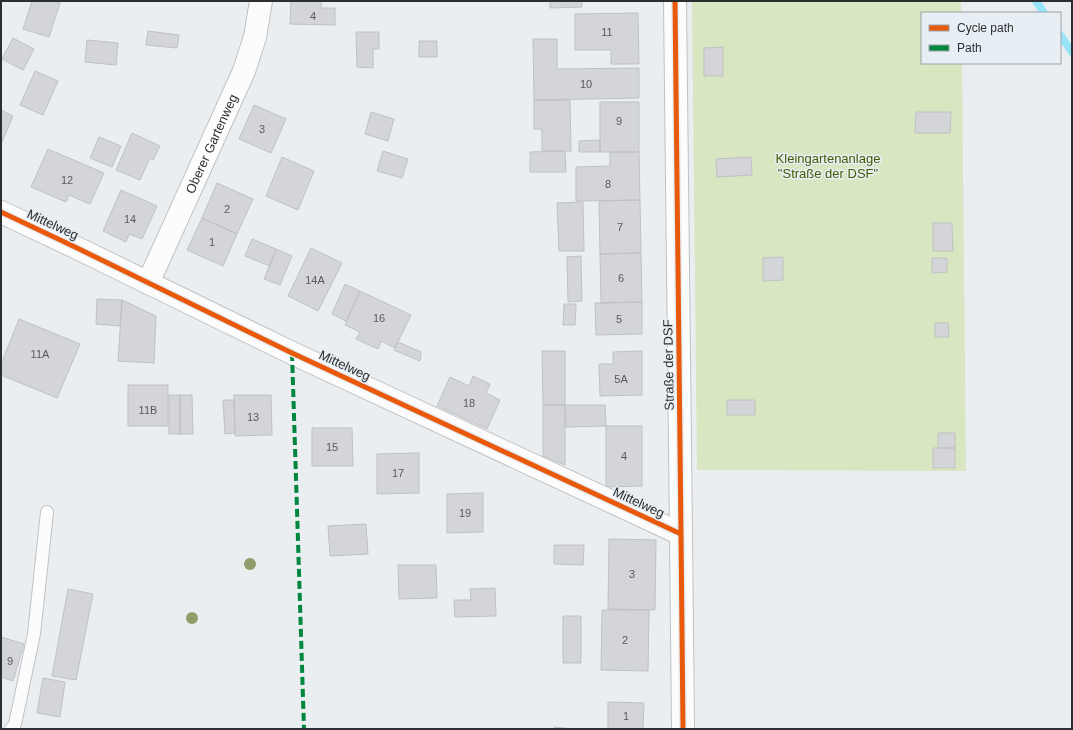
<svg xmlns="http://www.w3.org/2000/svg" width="1073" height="730" viewBox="0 0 1073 730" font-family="Helvetica,sans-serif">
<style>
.green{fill:#d8e6c1}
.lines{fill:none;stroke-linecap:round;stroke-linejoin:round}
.stream{stroke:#97e4f8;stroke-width:8}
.building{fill:#d4d5d8;stroke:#c0c1c4}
.service-casing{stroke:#bfc2c4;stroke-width:14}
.minor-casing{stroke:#bfc2c4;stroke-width:24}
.service{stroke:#fcfcfd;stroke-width:12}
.minor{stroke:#fcfcfd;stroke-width:22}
.quiet{stroke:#00873e;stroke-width:4;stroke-dasharray:8 4;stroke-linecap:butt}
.cycleway-casing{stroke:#e7eef4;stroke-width:8}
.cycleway{stroke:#e8590c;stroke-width:5}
.tree{fill:#919d6c}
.labels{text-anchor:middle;stroke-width:3;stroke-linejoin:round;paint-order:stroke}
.number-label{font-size:11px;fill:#585a5c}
.street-label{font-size:13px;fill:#2c2f31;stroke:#e7eef4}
.park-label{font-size:13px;fill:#485b00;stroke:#e7eef4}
</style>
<rect width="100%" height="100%" fill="#eaeef1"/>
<path class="green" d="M692,1H961V13H922V63H962L966,471L697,470Z"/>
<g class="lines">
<path class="stream" d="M1036,1L1044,13
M1060,35L1072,52"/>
</g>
<path class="building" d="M32,1H54L60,3L49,37L23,29Z
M291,1H321V8H335V25L290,24Z
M550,1H582V7L550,8Z
M638,13L639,64H611V50H575V14Z
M148,31L179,35L177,48L146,45Z
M356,32H379V49H373V68L357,67Z
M13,38L34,49L23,70L2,59Z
M533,39H557V69L639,68V98L534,100Z
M87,40L118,43L116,65L85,62Z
M419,41H437V57H419Z
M723,47V76H704V48Z
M35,71L58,81L43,115L20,105Z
M534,100H570L571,151H542V129H534Z
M600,102H639V152H600Z
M254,105L286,119L271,153L239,139Z
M1,110L13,116L1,144Z
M371,112L394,119L388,141L365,134Z
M916,112H951L950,133H915Z
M132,133L160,146L153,160L150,158L140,180L116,170Z
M99,137L121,146L112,167L90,158Z
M600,140V152H579V141Z
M48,149L104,173L90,204L69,195L66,202L31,187Z
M383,151L408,159L402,178L377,171Z
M565,151L566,172H530V152Z
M610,152H639L640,200L576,201V167L610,166Z
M282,157L314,171L298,210L266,196Z
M751,157L752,175L717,177L716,159Z
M217,183L253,199L237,234L202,218Z
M121,190L157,206L142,239L129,234L126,242L103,231Z
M640,200L641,253L600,254L599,201Z
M583,202L584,251H559L557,203Z
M202,218L237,234L223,266L187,250Z
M933,223H952L953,251H933Z
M252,239L276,249L270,266L245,256Z
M311,248L342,263L318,311L288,296Z
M276,249L292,256L280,285L264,279Z
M641,253L642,302L601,303L600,254Z
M581,256L582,301L568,302L567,257Z
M783,257V280L763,281V258Z
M932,258H947V272L932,273Z
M345,284L360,291L346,321L332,314Z
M360,291L411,315L395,348L381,341L378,349L356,339L360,332L345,325Z
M97,299L122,300L120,326L96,324Z
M122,300L156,316L154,363L118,361Z
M642,302V334L596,335L595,303Z
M564,304H576L575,325H563Z
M19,319L80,344L57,398L1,375V364Z
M935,323H948L949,337H935Z
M398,342L421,352L420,361L394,350Z
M542,351H565V405H543Z
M642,351V395L600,396L599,364H613V352Z
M473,376L490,384L486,393L500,400L487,429L437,406L450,377L469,386Z
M128,385H168V426H128Z
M169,395H180V434H169Z
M180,395H192L193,434H180Z
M234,395H271L272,435L235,436Z
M223,400H234L235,433L225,434Z
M727,400H755V415H727Z
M543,405H565V465L543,456Z
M565,405H605L606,426L566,427Z
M606,426H642V486L606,487Z
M312,428H352L353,466H312Z
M938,433H955V448H938Z
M933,448H955V468H933Z
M419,453V493L377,494V454Z
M483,493V532L447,533V494Z
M366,524L368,554L330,556L328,526Z
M609,539L656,540L655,610L608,609Z
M554,545H584L583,565L554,564Z
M398,565H436L437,598L399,599Z
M495,588L496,616L455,617L454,600H471L470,589Z
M68,589L93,594L76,680L52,676Z
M602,610H649L648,671L601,670Z
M563,616H581V663H563Z
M1,637L24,644L13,681L1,677Z
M43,678L65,682L60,717L37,713Z
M608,702L644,703L643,729H608Z
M554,727L574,729H554Z"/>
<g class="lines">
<g class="service-casing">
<path id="service" d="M11,729L15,724L34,634L47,512"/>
</g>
<g class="minor-casing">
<g id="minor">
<path d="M675,1L681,534L683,729"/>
<path d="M1,212L75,247L292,353L681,534"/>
<path id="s1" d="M148,283L244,71L255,37L261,1"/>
</g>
</g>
<use href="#service" class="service"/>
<use href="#minor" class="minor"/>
<path class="quiet" d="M292,353L304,729"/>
<g class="cycleway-casing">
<path id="cycleway" d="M675,1L681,534L683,729
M1,212L75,247L292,353L681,534"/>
</g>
<use href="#cycleway" class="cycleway"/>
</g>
<g class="tree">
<circle cx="250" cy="564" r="6"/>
<circle cx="192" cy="618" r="6"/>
</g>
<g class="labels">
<g class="number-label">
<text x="313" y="20">4</text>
<text x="607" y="36">11</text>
<text x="586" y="88">10</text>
<text x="619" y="125">9</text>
<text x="262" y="133">3</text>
<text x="67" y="184">12</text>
<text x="608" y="188">8</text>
<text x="227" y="213">2</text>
<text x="130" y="223">14</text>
<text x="620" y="231">7</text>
<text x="212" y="246">1</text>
<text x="621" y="282">6</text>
<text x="315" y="284">14A</text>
<text x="379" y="322">16</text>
<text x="619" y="323">5</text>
<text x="40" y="358">11A</text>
<text x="621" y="383">5A</text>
<text x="469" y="407">18</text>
<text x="148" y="414">11B</text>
<text x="253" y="421">13</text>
<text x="332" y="451">15</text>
<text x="624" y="460">4</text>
<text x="398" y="477">17</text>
<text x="465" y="517">19</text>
<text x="632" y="578">3</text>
<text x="625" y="644">2</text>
<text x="10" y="665">9</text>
<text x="626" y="720">1</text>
</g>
<g class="street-label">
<text dy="5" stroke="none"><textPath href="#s1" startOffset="153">Oberer Gartenweg</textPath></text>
<text transform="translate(53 224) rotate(25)" y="5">Mittelweg</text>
<text transform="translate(345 365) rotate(25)" y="5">Mittelweg</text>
<text transform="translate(668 365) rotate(-91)" y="5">Straße der DSF</text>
<text transform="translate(639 502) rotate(25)" y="5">Mittelweg</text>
</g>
<g class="park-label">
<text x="828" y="163">Kleingartenanlage<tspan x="828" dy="15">"Straße der DSF"</tspan></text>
</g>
</g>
<rect width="1073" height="730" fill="none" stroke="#2c2f31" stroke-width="4"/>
<rect x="921" y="12" width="140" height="52" fill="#e7eef4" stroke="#9ca2a6"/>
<rect x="929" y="25" width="20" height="6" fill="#e8590c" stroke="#9ca2a6"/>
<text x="957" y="32" font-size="12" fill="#2c2f31">Cycle path</text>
<rect x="929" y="45" width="20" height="6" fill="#00873e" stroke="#9ca2a6"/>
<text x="957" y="52" font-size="12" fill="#2c2f31">Path</text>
</svg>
